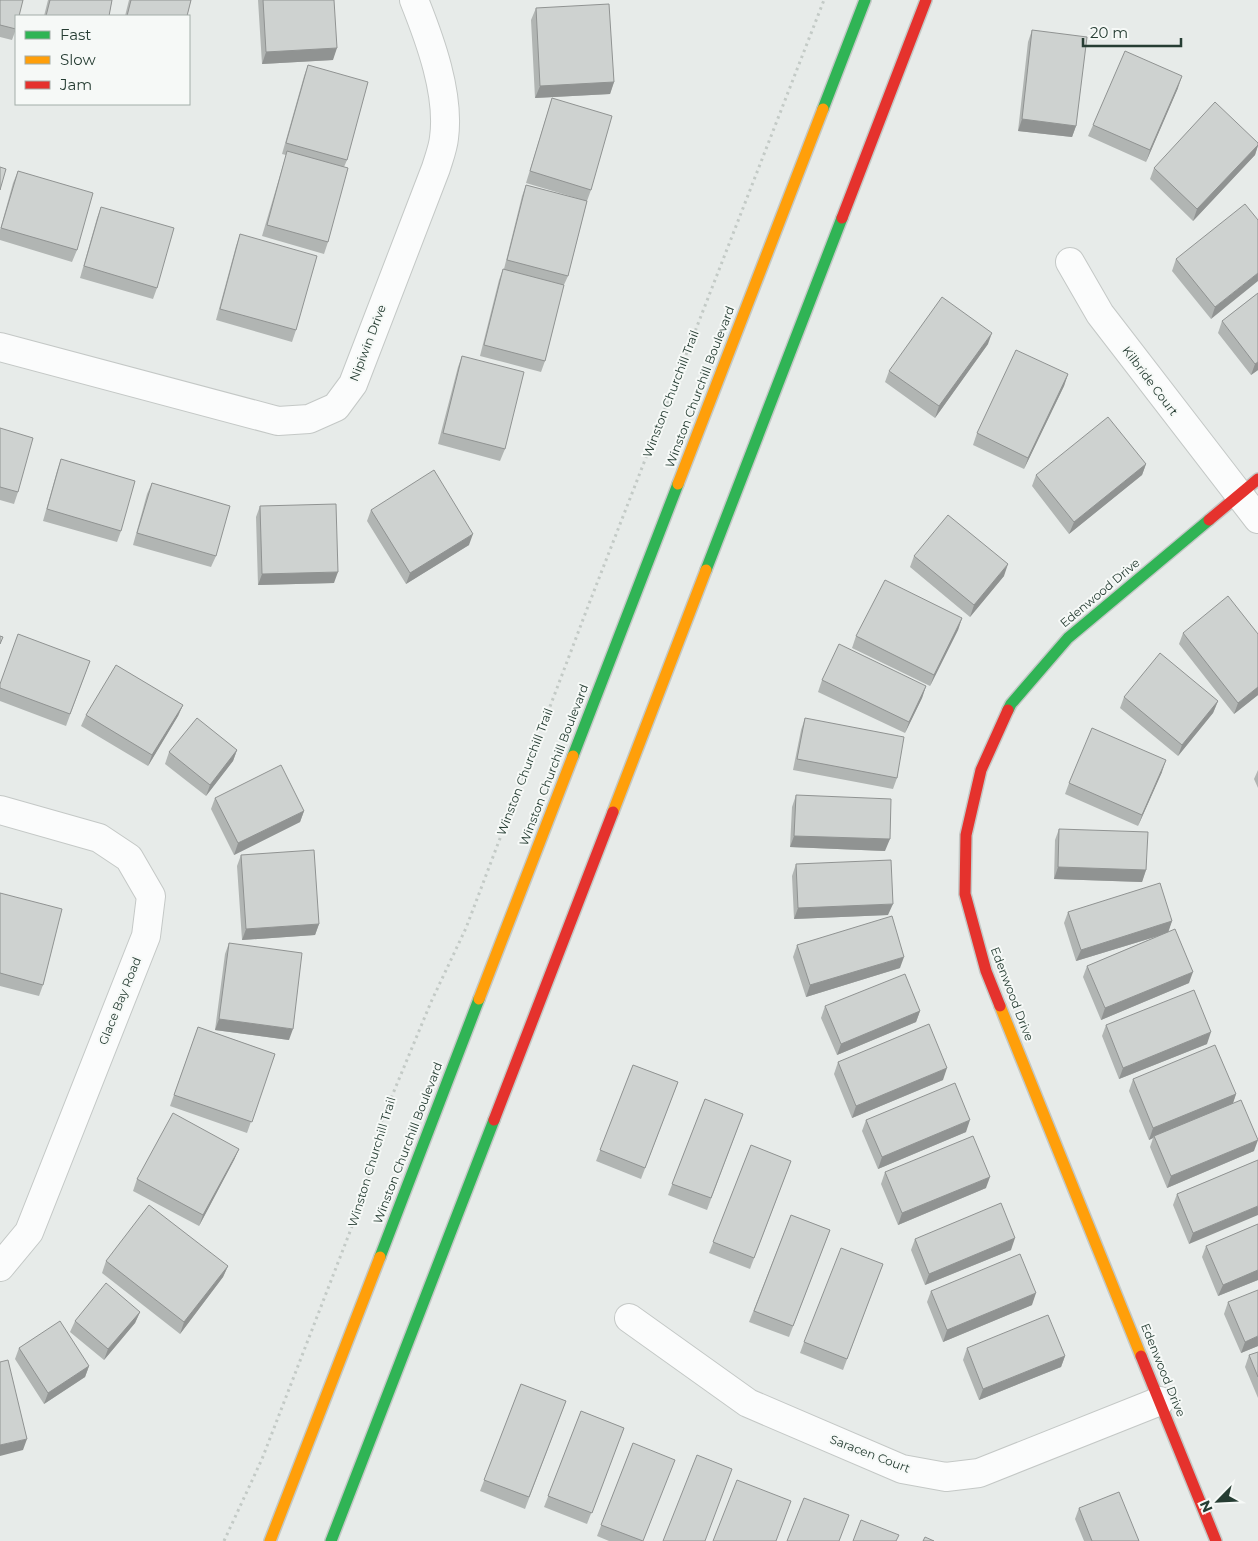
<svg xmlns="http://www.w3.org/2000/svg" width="1258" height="1541" viewBox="0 0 1258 1541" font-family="Montserrat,sans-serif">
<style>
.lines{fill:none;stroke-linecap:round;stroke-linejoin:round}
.street-casing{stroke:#c4c8c6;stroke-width:30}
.fast-casing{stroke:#c3c8c6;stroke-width:14}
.slow-casing{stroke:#c3c8c6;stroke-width:14}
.jam-casing{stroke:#c3c8c6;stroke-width:14}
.path{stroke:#c3cac6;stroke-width:3;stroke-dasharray:2.5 4;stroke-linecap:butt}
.street{stroke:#fbfcfc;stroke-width:28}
.fast{stroke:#30b455;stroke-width:11}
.slow{stroke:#ff9f0a;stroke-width:11}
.jam{stroke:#e5322d;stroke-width:11}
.wall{fill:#b1b5b3}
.shaded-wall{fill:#909392}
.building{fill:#ced2d0;stroke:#909392}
.labels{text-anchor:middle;stroke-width:4;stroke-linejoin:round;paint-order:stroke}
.street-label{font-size:12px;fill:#263d33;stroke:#f6f9f7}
</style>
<rect width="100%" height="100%" fill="#e7ebe9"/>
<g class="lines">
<g class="street-casing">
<path id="street" d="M1070,262L1100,314L1258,519
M0,347L278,421L309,419L336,407L353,384L436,168C439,158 443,148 444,138C450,94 430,40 414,0
M0,810L99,838L129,858L151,896L146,936L29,1232L0,1267
M629,1318L748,1403L902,1469L946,1477L979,1473L1160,1401"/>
</g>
<g class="fast-casing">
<path id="fast" d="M823,109L865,0
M706,570L842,218
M1008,710L1011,704L1068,638L1209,520
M573,756L678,484
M380,1257L479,999
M331,1541L494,1120"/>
</g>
<g class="slow-casing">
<path id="slow" d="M678,484L823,109
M613,812L706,570
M479,999L573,756
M1000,1006L1141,1356
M270,1541L380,1257"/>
</g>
<g class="jam-casing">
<path id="jam" d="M842,218L926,0
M1209,520L1258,479
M1000,1006L986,971L965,894L966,835L981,770L1008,710
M494,1120L613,812
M1141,1356L1216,1541"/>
</g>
<path class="path" d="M224,1541L262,1459L363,1198L382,1120L431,1002L466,928L587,609L824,0"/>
<use href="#street" class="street"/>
<use href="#fast" class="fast"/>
<use href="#slow" class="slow"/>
<use href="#jam" class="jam"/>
</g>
<path class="wall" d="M0,0L16,29L12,40L0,37Z
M48,0H112L109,16H44Z
M129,0H191L187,16H125Z
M258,0H334L333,60L262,64Z
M536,8L614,82L610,94L535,98L531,20Z
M1032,30L1076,126L1072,137L1018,131L1028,42Z
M308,65L347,160L344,167L328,242L324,254L262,236L286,155L282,154L304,76Z
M1178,88L1146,162L1088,136L1093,125Z
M552,98L591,190L587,201L568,276L563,287L545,361L541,372L480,356L499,280L503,269H504L522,196L526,185L583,200L526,183Z
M1258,143V146L1255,155L1193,221L1150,179L1154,168Z
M18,171L77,250L72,262L0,240V230L13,183Z
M101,207L157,288L153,299L80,278L97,218Z
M1258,220L1211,319L1172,271L1176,259Z
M240,234L296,330L292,342L216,320L236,246Z
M1258,293V370L1251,375L1218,333L1222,321Z
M988,344L935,418L885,382L889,371Z
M462,356L505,449L500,461L438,444L458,367Z
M1068,374L1064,386L1024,469L973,445L977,433Z
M0,428L18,492L14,504L0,500Z
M61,459L121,531L117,542L43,521L57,471Z
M1146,464L1142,475L1069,534L1032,486L1036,475Z
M152,483L216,556L211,567L133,545L147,494Z
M260,506L334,583L258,585L256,517Z
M371,510L469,545L406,584L367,521Z
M914,556L1004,576L970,617L910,567Z
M962,618L958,630L930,686L852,648L856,636Z
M1183,633L1258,634V695L1234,714L1179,644Z
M90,661L66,726L0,701V683Z
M822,680L926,686L922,698L905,733L818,692Z
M1124,697L1218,701L1213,713L1178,756L1120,708Z
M183,705L178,716L148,766L81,726L86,715Z
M805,718L897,778L893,789L793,770L801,730Z
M237,750L233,761L206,796L165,764L169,752Z
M1258,770V788L1254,779Z
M1162,772L1138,826L1065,794L1069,783Z
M796,795L885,851L790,847L792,807Z
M215,798L304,811L300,822L234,855L211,809Z
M1059,829L1146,870L1142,882L1054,879L1055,840Z
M241,855L319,924L315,935L242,940L237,866Z
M796,864L888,915L794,919L792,876Z
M0,893L43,985L39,996L0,986Z
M1068,912L1172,921L1168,931L1189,983L1101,1020L1083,977L1087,966L1158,936L1076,961L1064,923Z
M229,943L289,1040L215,1030L225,954Z
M797,945L900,968L806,997L793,957Z
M825,1006L920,1011L916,1022L837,1055L821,1018Z
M1106,1025L1207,1044L1119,1079L1102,1036Z
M198,1027L275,1054L247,1133L170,1106Z
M838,1062L943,1080L852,1118L834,1074Z
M633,1065L678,1082L641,1179L596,1161Z
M1133,1079L1236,1094L1233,1103L1254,1151L1167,1188L1150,1147L1153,1138L1149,1140L1129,1091Z
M705,1099L743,1114L707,1210L668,1195Z
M866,1120L966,1132L878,1169L862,1131Z
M751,1145L791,1161L750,1269L709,1253Z
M239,1149L234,1160L199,1226L133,1191L137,1179Z
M1258,1160L1189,1244L1173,1205L1177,1194Z
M885,1172L986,1188L898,1225L881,1184Z
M791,1215L830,1230L789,1337L749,1322Z
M1258,1224V1280L1218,1296L1202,1257L1206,1246Z
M915,1239L1011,1250L925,1285L911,1250Z
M106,1261L228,1266L223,1277L180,1334L102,1273Z
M883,1264L843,1370L800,1353L804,1342Z
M931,1291L1032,1305L943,1342L927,1302Z
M1228,1302L1258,1346L1241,1353L1224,1314Z
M140,1312L135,1323L104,1360L70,1332L75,1321Z
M19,1348L89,1366L85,1377L44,1404L15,1359Z
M967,1348L1065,1356L1061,1367L979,1400L963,1360Z
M1258,1352V1398L1245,1367L1249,1355Z
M521,1384L566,1401L525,1509L480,1491Z
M581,1411L624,1428L587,1524L544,1507Z
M633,1443L643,1541H609L597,1536Z
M1079,1508L1139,1541H1084L1075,1519Z"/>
<path class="shaded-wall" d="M337,48L333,60L262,64L266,52Z
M1182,76L1178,88L1146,162L1150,150Z
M614,82L610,94L535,98L540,86Z
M1022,119L1076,126L1072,137L1018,131Z
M1258,145L1255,155L1193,221L1197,209Z
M1258,273V281L1211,319L1215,307Z
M992,333L988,344L935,418L939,406Z
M1258,362V370L1251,375L1255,364Z
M1068,374L1064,386L1024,469L1028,458Z
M1146,464L1142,475L1069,534L1074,522Z
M473,534L469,545L406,584L410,573Z
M1008,564L1004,576L970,617L974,605Z
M338,572L334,583L258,585L262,574Z
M962,618L958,630L930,686L934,675Z
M926,686L922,698L905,733L909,722Z
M1258,687V695L1234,714L1238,703Z
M1218,701L1213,713L1178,756L1182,745Z
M183,705L178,716L148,766L152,755Z
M237,750L233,761L206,796L210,785Z
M1166,760L1162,772L1138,826L1142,815Z
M304,811L300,822L234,855L238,843Z
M794,836L890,839L885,851L790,847Z
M1058,867L1146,870L1142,882L1054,879Z
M893,904L888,915L794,919L798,908Z
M1172,921L1168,933L1076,961L1081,950Z
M319,924L315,935L242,940L246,929Z
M904,957L900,968L806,997L810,985Z
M1193,972L1189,983L1101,1020L1105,1008Z
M920,1011L916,1022L837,1055L841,1044Z
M219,1019L293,1029L289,1040L215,1030Z
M1211,1032L1207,1044L1119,1079L1123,1068Z
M947,1068L943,1080L852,1118L856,1106Z
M1236,1094L1232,1106L1154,1136L1153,1138L1149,1140L1153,1128Z
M970,1120L966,1132L878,1169L882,1157Z
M1258,1140L1254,1151L1167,1188L1171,1176Z
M239,1149L234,1160L199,1226L203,1215Z
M990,1177L986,1188L898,1225L902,1213Z
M1258,1206V1215L1189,1244L1193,1233Z
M1015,1238L1011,1250L925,1285L929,1274Z
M228,1266L223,1277L180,1334L184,1322Z
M1258,1270V1280L1218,1296L1223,1285Z
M1036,1293L1032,1305L943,1342L947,1330Z
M140,1312L135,1323L104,1360L108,1349Z
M1258,1336V1346L1241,1353L1245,1342Z
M1065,1356L1061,1367L979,1400L983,1389Z
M89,1366L85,1377L44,1404L48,1393Z
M27,1439L23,1450L0,1456V1445Z"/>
<path class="building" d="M0,0H23L19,16H16V29L0,25Z
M50,0H112L109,16H46Z
M131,0H191L187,16H127Z
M263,0H334L337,48L266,52Z
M609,4L614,82L540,86L536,8Z
M1032,30L1087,37L1076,126L1022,119Z
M1125,51L1182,76L1150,150L1093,125Z
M308,65L368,82L347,160L286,143Z
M552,98L612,116L591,190L530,171Z
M1215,102L1258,143V145L1197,209L1154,168Z
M287,151L348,168L328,242L267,225Z
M0,167L6,169L0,190Z
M18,171L93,193L77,250L1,228Z
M526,185L587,201L568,276L507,260Z
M1245,204L1258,220V273L1215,307L1176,259Z
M101,207L174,228L157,288L84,266Z
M240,234L317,256L296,330L220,309Z
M503,269L564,285L545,361L484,345Z
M1258,293V362L1255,364L1222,321Z
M942,297L992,333L939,406L889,371Z
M1016,350L1068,374L1028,458L977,433Z
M462,356L524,372L505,449L443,433Z
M1108,417L1146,464L1074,522L1036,475Z
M0,428L33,438L18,492L0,487Z
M61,459L135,481L121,531L47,509Z
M434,470L473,534L410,573L371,510Z
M152,483L230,506L216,556L137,533Z
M336,504L338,572L262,574L260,506Z
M948,515L1008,564L974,605L914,556Z
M885,580L962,618L934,675L856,636Z
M1228,596L1258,634V687L1238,703L1183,633Z
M18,634L90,661L70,714L0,688V684Z
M0,636L3,637L0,644Z
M839,644L926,686L909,722L822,680Z
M1160,653L1218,701L1182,745L1124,697Z
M116,665L183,705L152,755L86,715Z
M197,718L237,750L210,785L169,752Z
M805,718L904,737L897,778L797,759Z
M1092,728L1166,760L1142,815L1069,783Z
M281,765L304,811L238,843L215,798Z
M796,795L891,799L890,839L794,836Z
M1059,829L1148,832L1146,870L1058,867Z
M314,850L319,924L246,929L241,855Z
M891,860L893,904L798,908L796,864Z
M1160,883L1172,921L1081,950L1068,912Z
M0,893L62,909L43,985L0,973Z
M892,916L904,957L810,985L797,945Z
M1175,929L1193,972L1105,1008L1087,966Z
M229,943L302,953L293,1029L219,1019Z
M905,974L920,1011L841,1044L825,1006Z
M1194,990L1211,1032L1123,1068L1106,1025Z
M929,1024L947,1068L856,1106L838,1062Z
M198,1027L275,1054L252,1122L174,1095Z
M1215,1045L1236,1094L1153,1128L1133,1079Z
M633,1065L678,1082L645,1168L600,1150Z
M955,1083L970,1120L882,1157L866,1120Z
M705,1099L743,1114L711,1198L672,1184Z
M1241,1100L1258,1140L1171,1176L1154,1136Z
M173,1113L239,1149L203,1215L137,1179Z
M973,1136L990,1177L902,1213L885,1172Z
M751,1145L791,1161L754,1258L713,1242Z
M1258,1160V1206L1193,1233L1177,1194Z
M1001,1203L1015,1238L929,1274L915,1239Z
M149,1205L228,1266L184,1322L106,1261Z
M791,1215L830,1230L793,1326L754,1311Z
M1258,1224V1270L1223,1285L1206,1246Z
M841,1248L883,1264L847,1359L804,1342Z
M1020,1254L1036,1293L947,1330L931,1291Z
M106,1283L140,1312L108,1349L75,1321Z
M1258,1290V1336L1245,1342L1228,1302Z
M1048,1315L1065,1356L983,1389L967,1348Z
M60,1321L89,1366L48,1393L19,1348Z
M1258,1352V1377L1249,1355Z
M8,1360L27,1439L0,1445V1362Z
M521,1384L566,1401L529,1497L484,1480Z
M581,1411L624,1428L592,1513L548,1496Z
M633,1443L675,1460L643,1541L601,1525Z
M697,1455L732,1469L705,1541H663Z
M737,1480L791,1501L776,1541H713Z
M1119,1492L1139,1541H1092L1079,1508Z
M804,1498L849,1515L839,1541H787Z
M861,1520L899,1535L896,1541H853Z
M925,1537L934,1541H923Z"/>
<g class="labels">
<g class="street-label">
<text transform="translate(368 343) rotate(-69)" y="4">Nipiwin Drive</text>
<text transform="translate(1150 381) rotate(53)" y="4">Kilbride Court</text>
<text transform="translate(700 387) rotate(-69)" y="4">Winston Churchill Boulevard</text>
<text transform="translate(671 394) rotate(-69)" y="4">Winston Churchill Trail</text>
<text transform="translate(1100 593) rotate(-40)" y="4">Edenwood Drive</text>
<text transform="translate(554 765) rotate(-69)" y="4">Winston Churchill Boulevard</text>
<text transform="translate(525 772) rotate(-69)" y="4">Winston Churchill Trail</text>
<text transform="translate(1012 994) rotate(69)" y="4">Edenwood Drive</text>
<text transform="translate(120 1001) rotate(-68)" y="4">Glace Bay Road</text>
<text transform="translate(408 1143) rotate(-69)" y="4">Winston Churchill Boulevard</text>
<text transform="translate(372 1162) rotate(-73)" y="4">Winston Churchill Trail</text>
<text transform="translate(1163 1370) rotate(68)" y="4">Edenwood Drive</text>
<text transform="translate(870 1454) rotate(21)" y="4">Saracen Court</text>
</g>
</g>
<rect x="15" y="15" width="175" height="90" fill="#f6f9f7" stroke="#a3aea9"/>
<rect x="25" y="31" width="25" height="8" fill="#30b455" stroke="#a3aea9"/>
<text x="60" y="40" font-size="15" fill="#263d33">Fast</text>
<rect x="25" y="56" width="25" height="8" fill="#ff9f0a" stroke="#a3aea9"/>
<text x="60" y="65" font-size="15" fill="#263d33">Slow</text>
<rect x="25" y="81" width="25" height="8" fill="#e5322d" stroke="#a3aea9"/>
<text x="60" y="90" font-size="15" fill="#263d33">Jam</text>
<g transform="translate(1218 1501) rotate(246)" stroke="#f6f9f7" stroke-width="4" paint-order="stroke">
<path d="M0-4L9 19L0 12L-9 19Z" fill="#263d33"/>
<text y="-8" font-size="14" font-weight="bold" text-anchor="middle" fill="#263d33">N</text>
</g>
<path d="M1083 38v8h98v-8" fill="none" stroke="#263d33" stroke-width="2.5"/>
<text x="1090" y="38" font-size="15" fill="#263d33" stroke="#f6f9f7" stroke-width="4" paint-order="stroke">20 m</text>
</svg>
